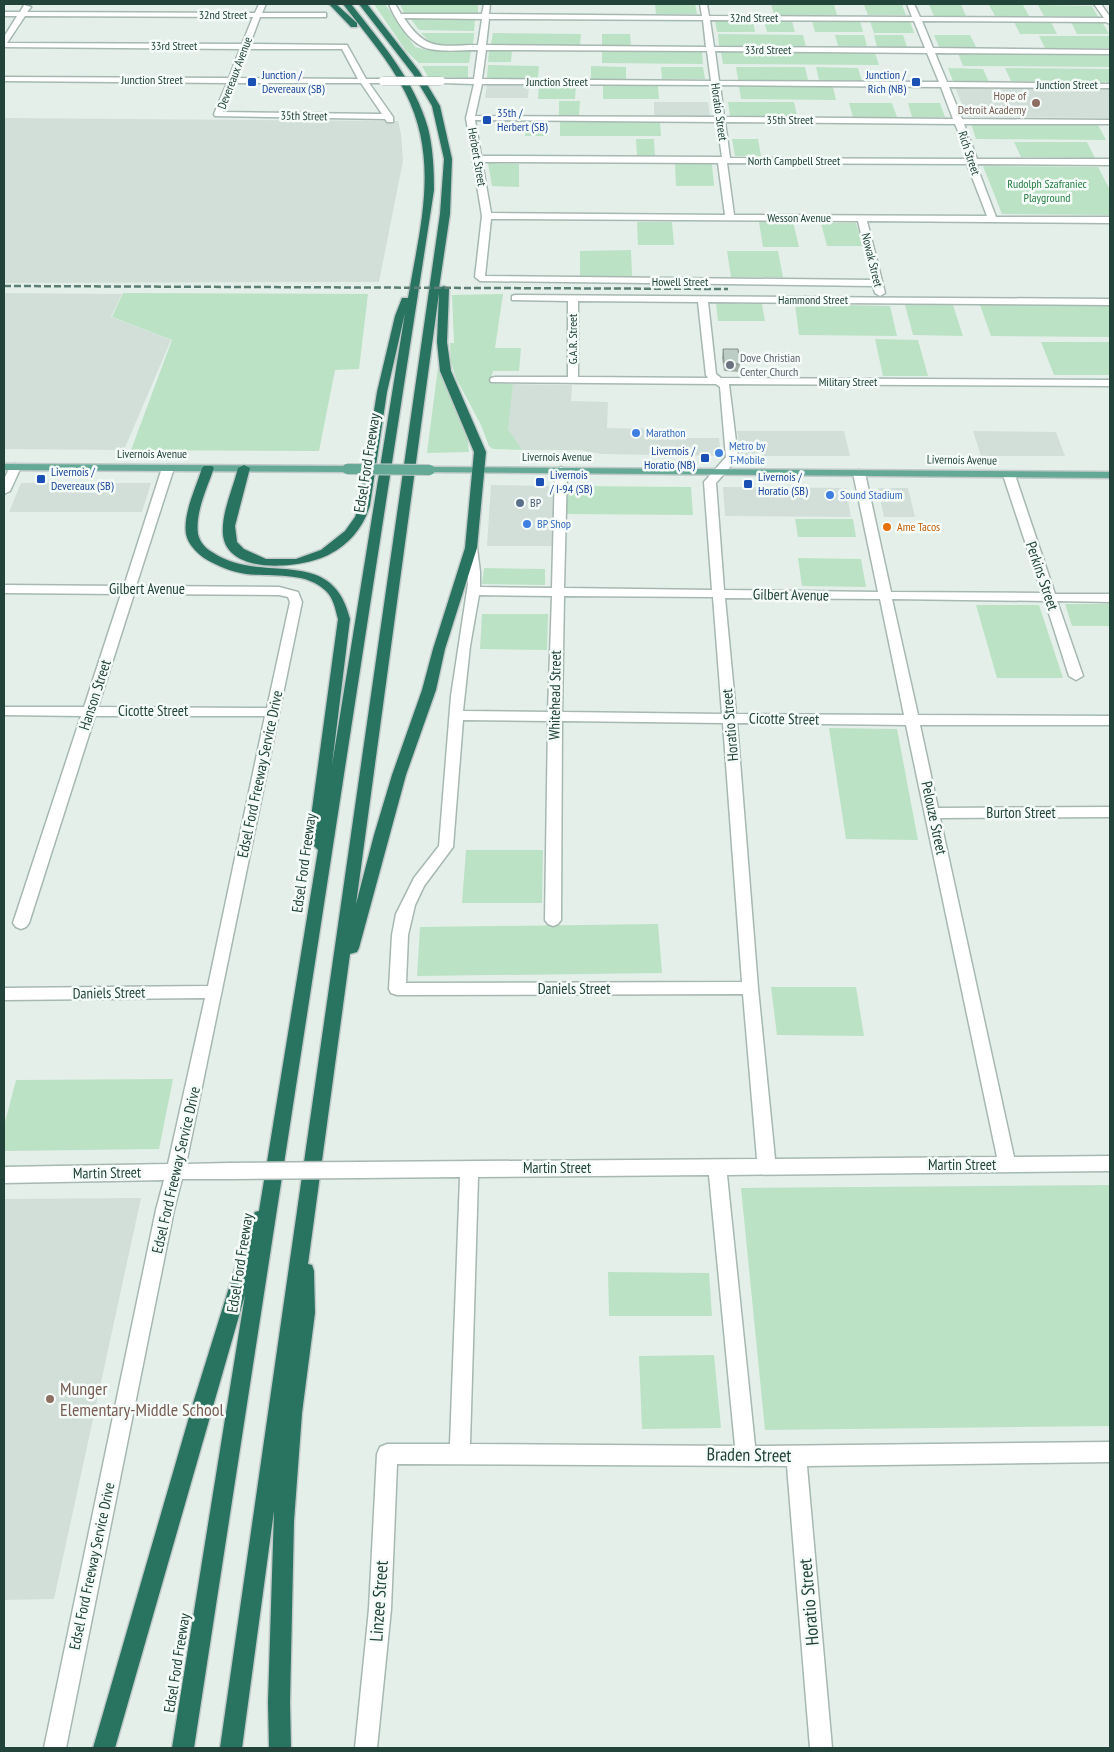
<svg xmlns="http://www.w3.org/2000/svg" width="1114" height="1752" viewBox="0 0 1114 1752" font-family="'PT Sans Narrow',sans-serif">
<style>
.built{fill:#d2dfd9}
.green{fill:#bbe2c4}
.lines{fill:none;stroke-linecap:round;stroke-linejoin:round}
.minor-casing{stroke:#a6b8b1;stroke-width:3}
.major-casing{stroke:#c1cac8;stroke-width:3}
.highway-casing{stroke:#c1cac8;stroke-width:3}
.minor{fill:#fff;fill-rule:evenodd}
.major{fill:#64a995;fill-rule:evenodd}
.highway{fill:#297361;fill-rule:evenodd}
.rail{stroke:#5c7e74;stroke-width:2.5;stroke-dasharray:7 3;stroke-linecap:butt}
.minor-bridge-far1-casing{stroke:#a6b8b1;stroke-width:9;stroke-linecap:butt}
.minor-bridge-casing{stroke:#a6b8b1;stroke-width:19;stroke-linecap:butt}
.major-bridge-casing{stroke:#c1cac8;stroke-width:12;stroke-linecap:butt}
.minor-bridge-far1{stroke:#fff;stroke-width:8}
.minor-bridge{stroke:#fff;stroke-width:16}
.major-bridge{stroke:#64a995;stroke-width:10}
.wall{fill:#a2b0a9}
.building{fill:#bccdc5;stroke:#84908a}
.transit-dot{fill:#1a4fb4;stroke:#f5fbf8;stroke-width:2}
.education-dot{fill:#8d6e63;stroke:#f5fbf8;stroke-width:2}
.worship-dot{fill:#6b7280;stroke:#f5fbf8;stroke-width:2}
.shop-dot{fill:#3f7fe0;stroke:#f5fbf8;stroke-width:2}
.service-dot{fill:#5c6f8a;stroke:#f5fbf8;stroke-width:2}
.food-dot{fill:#e8710a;stroke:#f5fbf8;stroke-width:2}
.labels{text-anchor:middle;stroke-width:5;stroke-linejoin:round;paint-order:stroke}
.far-street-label{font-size:12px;fill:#214339;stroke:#f5fbf8}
.far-transit-label{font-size:12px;fill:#164399;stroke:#f5fbf8;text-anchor:start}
.far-education-label{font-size:12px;fill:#785e54;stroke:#f5fbf8;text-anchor:end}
.far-park-label{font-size:12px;fill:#267f46;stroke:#f5fbf8}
.far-worship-label{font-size:12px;fill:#5b616d;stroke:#f5fbf8;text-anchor:start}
.far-shop-label{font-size:12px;fill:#366cbe;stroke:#f5fbf8;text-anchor:start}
.far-service-label{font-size:12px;fill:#4e5e75;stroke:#f5fbf8;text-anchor:start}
.far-food-label{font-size:12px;fill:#c56008;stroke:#f5fbf8;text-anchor:start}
.street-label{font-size:15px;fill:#214339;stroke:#f5fbf8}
.near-education-label{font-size:18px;fill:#785e54;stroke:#f5fbf8;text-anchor:start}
.near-street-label{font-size:18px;fill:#214339;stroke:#f5fbf8}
</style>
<rect width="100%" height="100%" fill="#e4efea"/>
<path class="built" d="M487,85H529L528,98H485Z
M955,87L1110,88V118L967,117Z
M654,102H708L710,116L654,115Z
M4,118L398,121L401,134L403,161L379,282L4,283Z
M4,293L122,294L111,317L171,340L124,450L4,449Z
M513,384L572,385L571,401L608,402L607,428L666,429L667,438H719L721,456L601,454L580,450H522L507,429Z
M737,431H844L850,456H741Z
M973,431L1056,432L1065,456H981Z
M21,483H151L142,512H9Z
M491,485L554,486L552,546H487Z
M723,487L846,488L851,517L725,516Z
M878,488H908L915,517H884Z
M141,1198L54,1599L4,1600V1199Z"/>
<path class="green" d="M374,4H385L415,47L427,50L471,51L469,63H419L406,51Z
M400,4H478V13H404Z
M655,4H695L697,14H656Z
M771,4L834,5L837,15H774Z
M864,5H902L906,15H868Z
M929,5H961L966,16H934Z
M989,5H1023L1029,16H995Z
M1038,5L1092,6L1098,17L1044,16Z
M410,18L475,19L474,31L419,30Z
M715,21H753L755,32H717Z
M764,21H792L795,32H767Z
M812,21H860L863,32H815Z
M870,21H910L914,33H874Z
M1014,22H1051L1057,34H1020Z
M1071,22H1102L1109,34H1077Z
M421,33H474L473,45L432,44Z
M493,33L581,34L580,45L491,44Z
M602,34H630L631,45H602Z
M718,34L803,35L806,47L719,46Z
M835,35H864L867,46H838Z
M874,35H903L907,47H877Z
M934,35H970L976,47H939Z
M1039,36H1110V48H1045Z
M489,50L512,51L511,62H488Z
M602,51L702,52L703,64L602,63Z
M721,52L875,53L879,65L723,64Z
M958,53L1110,54V67L963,66Z
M488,65L539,66L538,78H487Z
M422,66H468V78L428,77Z
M591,66L626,67V79H591Z
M661,67H703L705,79H662Z
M736,67H805L808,80H738Z
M816,67L858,68L862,81L819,80Z
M948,68L983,69L989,82L953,81Z
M1005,68L1110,69V82L1011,81Z
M539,85H576L575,99H538Z
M603,85L658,86L659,99H603Z
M739,86L833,87L836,100L741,99Z
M559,101H580L579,115H559Z
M728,102H794L797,116H730Z
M849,103H892L897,117H853Z
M908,103H940L945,117H912Z
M526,121H548V136H525Z
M560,122H660L661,136H560Z
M971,124L1098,125L1106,140L976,139Z
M636,139H654L655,156H637Z
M732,139H758L761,156H735Z
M1014,142H1087L1095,158L1021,157Z
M488,163L519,164V187L492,186Z
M675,164H712L714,186H676Z
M983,166L1098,167L1110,190V215L1002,214Z
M637,222H672L674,245H638Z
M759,222H793L799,247H763Z
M821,223H856L863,246H827Z
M631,250L632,276H580V251Z
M727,251H778L783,277H731Z
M123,293L368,294L359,369L335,370L319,451L131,450L172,340L112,317Z
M503,294L495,348H521L519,371H493L490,383L513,384L508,429L522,450L493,449L489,446L481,425L456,378L451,362L450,343H454L452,295Z
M716,303L762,304L765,321H718Z
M795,304L890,306L897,336L799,335Z
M905,305H953L963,336L913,335Z
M980,305L1110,306V337L991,336Z
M875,339L918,340L928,376H883Z
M1041,342H1110V375H1054Z
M438,367L467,435L469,452L427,453Z
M567,486L691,487L693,515L566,514Z
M795,519H853L856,537H798Z
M798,558L861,559L866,587L802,586Z
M484,568L545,569V585L482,584Z
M1065,604H1110V626H1072Z
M976,605H1039L1063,678H997Z
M482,614H548L547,650L480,649Z
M829,728L897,729L918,840L846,839Z
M466,850H543L542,903H462Z
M658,924L662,973L417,976L420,927Z
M771,987H856L864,1036L777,1035Z
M173,1079L159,1149L4,1151V1126L16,1080Z
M1110,1185V1426L765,1430L741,1188Z
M608,1272L709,1273L712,1316H609Z
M714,1355L721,1428L642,1429L639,1356Z"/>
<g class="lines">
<g class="minor-casing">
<path id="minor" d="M259,4H266L262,13H326V17H260L250,44L347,45L366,79H383L387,81L383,83H369L393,117V122H387L385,119L215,116L214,114L227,83L4,81V77L229,78L240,49L4,47V37L17,16H4V12H20L24,5L31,7L27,12L255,13ZM25,16L253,17L242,44L7,43ZM248,49H342L358,79L236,78ZM235,83H361L382,114L223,112Z
M389,4H395L401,14H482L484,4H490L489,14L702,16L700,4H707L709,16L912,17L907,4H914L920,17L1104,18L1094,4H1101L1110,17V24L1106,22L922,21L933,48L1110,50V54L935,53L947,82L1110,84V88L949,87L962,119L1110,120V124H964L977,159H1110V165L976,164L996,217H1110V223L867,221L885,293L880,296L875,293L873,286L480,281L475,277L482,216L466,118L474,84L441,83L437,81L441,79H474L478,50C462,50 445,52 430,49C411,46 395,19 389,4ZM404,18L482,19L478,45C441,45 427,53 404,18ZM489,19L703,20L706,47L486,45ZM710,20L914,21L925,48L714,47ZM486,50L707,51L711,81L482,79ZM715,51L927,53L939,82L719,81ZM482,84L712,85L716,117L475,116ZM720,85L941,87L953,119L724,117ZM475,120L717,122L722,157L481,156ZM725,122L955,124L969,157L968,159L730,158ZM482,162L718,163L725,215L491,213ZM727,163L967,164L987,216L734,215ZM491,219L858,221L872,280L485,276Z
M515,295L1110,299V305L708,302L716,374L721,378L1110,380V386L729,384L738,458L716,483L724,590L878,592L853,473L859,470L865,473L891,592L1042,593L1003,475L1009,472L1015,475L1055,594H1110V602L1057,601L1083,676L1076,680L1069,676L1045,601L892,599L918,715L1110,716V725H920L938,808L1110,807V817L940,818L1014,1157L1110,1156V1171L727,1175L755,1446L1110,1442V1462L807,1466L832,1748H810L787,1466L397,1464L391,1609L377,1748H355L369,1609L377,1454L380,1447L387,1444H450L460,1177L360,1178L354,1175L351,1170L354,1165L360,1162L757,1159L743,994L397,995L391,993L389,989L392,935L396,914L414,878L439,846L451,696L468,584L467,560L465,548L467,545L471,544L477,548L480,572V587L552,588L555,470L561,467L567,470L564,588L712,590L704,482L726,457L720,387L716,384L491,382L490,380L491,378L495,377H568V301L512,300V296ZM578,301L698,302L706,375L708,378L578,377ZM479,595L552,596L548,712L463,711L470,646ZM564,596L713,597L722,714L562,712ZM725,598L880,599L904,715L736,714ZM463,720L548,721L545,920L548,924L553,926L558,924L561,920L562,721L723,723L742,982L406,983L408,935L415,905L424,886L453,847ZM737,723L906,725L997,1157L775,1159L758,988ZM709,1175L735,1446L470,1444L478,1177Z
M15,464L21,467L10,491L4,494V479L11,465Z
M168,465L174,468L136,586L279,587L298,592L302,602L186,1164L229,1163L235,1166L238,1171L235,1176L229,1179H182L174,1210L66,1748H44L156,1210L164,1180L4,1183V1167L168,1164L205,998L4,1000V988L208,986L265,716H95L29,923L26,927L21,929L16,927L13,923L81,716L4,715V707H84L121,594L4,593V585L124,586L162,468ZM134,594L279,595L288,597L290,602L267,708L98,707Z"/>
</g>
<g class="major-casing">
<path id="major" d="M4,464L347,466L353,469L347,472L4,470Z
M430,467L1110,472V478L426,472L424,470L426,468Z"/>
</g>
<g class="highway-casing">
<path id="highway" d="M329,4H336L357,23V27H351Z
M343,4H351C380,41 415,81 428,128C433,148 434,169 434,190L194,1748H172L245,1295L115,1748H93L194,1400L246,1233L255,1212L259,1211L318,850L314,846L311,817L338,619C335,609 334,599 326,591C306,571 273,577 246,574C232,572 217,566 204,558C196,552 188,544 186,534C183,513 196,488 202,468L204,466H212L214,468C207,488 195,513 198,534C200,542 205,548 212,552C261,586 332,543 350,619L332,765L405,313L387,392L370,505C364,527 349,544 330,554C305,568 228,577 223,535C221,513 233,489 238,468L244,465L250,468L235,526L237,542L244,549L266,559H296L321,550L345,531L355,517L359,505L377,392L395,316L402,298H408C420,227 440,160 405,92C389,60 365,33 343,4Z
M359,4H367L419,71L440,106L452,159L450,214L439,288L444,286L449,289L447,342L451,371L486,452L477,548L445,649L436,690L406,775L359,948L357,952L350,954L308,1264L312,1265L314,1271L315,1313L302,1413L294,1521L290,1702L291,1748H269L268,1702L274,1511L242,1748H220L440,214L444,159L432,106L413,74ZM439,293L437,342L440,371L474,452L465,548L433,649L422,690L392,775L374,835L356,904Z"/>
</g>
<use href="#minor" class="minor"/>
<use href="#major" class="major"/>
<use href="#highway" class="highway"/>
<path class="rail" d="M4,286L728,289"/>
<g class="minor-bridge-far1-casing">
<path id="minor-bridge-far1" d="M383,81H441"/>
</g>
<g class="minor-bridge-casing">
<path id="minor-bridge" d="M229,1171L360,1170"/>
</g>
<g class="major-bridge-casing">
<path id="major-bridge" d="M347,469L430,470"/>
</g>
<use href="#minor-bridge-far1" class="minor-bridge-far1"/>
<use href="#minor-bridge" class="minor-bridge"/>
<use href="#major-bridge" class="major-bridge"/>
</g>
<path class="wall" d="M723,349L740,364L739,372L724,371L722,358Z"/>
<path class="building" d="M723,349H738L740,364L724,363Z"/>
<g class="transit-dot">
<rect x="247" y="77" width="10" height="10" rx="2.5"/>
<rect x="911" y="77" width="10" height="10" rx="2.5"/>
<rect x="482" y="115" width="10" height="10" rx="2.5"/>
<rect x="700" y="453" width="10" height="10" rx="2.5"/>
<rect x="36" y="474" width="10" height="10" rx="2.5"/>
<rect x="535" y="477" width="10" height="10" rx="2.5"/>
<rect x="743" y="479" width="10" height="10" rx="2.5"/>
</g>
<g class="education-dot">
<circle cx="1036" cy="103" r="5"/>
<circle cx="50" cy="1399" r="5"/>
</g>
<circle class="worship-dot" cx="730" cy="365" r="5"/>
<g class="shop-dot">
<circle cx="636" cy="433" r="5"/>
<circle cx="719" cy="453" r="5"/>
<circle cx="830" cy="495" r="5"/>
<circle cx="527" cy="524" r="5"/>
</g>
<circle class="service-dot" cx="520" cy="503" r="5"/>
<circle class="food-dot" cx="887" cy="527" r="5"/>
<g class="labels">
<g class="far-street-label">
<text x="223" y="19">32nd Street</text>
<text x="754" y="22">32nd Street</text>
<text x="174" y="50">33rd Street</text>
<text x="768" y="54">33rd Street</text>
<text transform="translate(235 73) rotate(-69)" y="4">Devereaux Avenue</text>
<text x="152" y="84">Junction Street</text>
<text x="557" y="86">Junction Street</text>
<text x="1067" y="89">Junction Street</text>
<text transform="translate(719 112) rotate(82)" y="4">Horatio Street</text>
<text transform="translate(304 116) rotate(1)" y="4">35th Street</text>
<text x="790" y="124">35th Street</text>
<text transform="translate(969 153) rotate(72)" y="4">Rich Street</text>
<text transform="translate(477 157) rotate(80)" y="4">Herbert Street</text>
<text x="794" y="165">North Campbell Street</text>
<text x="799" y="222">Wesson Avenue</text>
<text transform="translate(872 260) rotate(76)" y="4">Nowak Street</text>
<text x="680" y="286">Howell Street</text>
<text x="813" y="304">Hammond Street</text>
<text transform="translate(573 339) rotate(-90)" y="4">G.A.R. Street</text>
<text x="848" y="386">Military Street</text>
<text x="152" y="458">Livernois Avenue</text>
<text x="557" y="461">Livernois Avenue</text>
<text transform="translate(962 460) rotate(1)" y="4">Livernois Avenue</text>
</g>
<g class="far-transit-label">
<text x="262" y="79">Junction /<tspan x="262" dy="14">Devereaux (SB)</tspan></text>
<text x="906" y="79" text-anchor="end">Junction /<tspan x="906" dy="14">Rich (NB)</tspan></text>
<text x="497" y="117">35th /<tspan x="497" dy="14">Herbert (SB)</tspan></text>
<text x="695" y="455" text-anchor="end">Livernois /<tspan x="695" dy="14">Horatio (NB)</tspan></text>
<text x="51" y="476">Livernois /<tspan x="51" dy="14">Devereaux (SB)</tspan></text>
<text x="550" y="479">Livernois<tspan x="550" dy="14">/ I-94 (SB)</tspan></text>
<text x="758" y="481">Livernois /<tspan x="758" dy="14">Horatio (SB)</tspan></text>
</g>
<g class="far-education-label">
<text x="1026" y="100">Hope of<tspan x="1026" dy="14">Detroit Academy</tspan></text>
</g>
<g class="far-park-label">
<text x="1047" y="188">Rudolph Szafraniec<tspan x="1047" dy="14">Playground</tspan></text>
</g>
<g class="far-worship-label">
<text x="740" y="362">Dove Christian<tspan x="740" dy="14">Center Church</tspan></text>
</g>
<g class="far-shop-label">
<text x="646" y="437">Marathon</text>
<text x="729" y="450">Metro by<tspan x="729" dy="14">T-Mobile</tspan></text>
<text x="840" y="499">Sound Stadium</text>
<text x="537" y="528">BP Shop</text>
</g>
<g class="far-service-label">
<text x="530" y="507">BP</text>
</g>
<g class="far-food-label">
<text x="897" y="531">Ame Tacos</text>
</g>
<g class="street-label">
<text transform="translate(367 463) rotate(-81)" y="5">Edsel Ford Freeway</text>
<text transform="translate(1042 576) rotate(71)" y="5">Perkins Street</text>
<text x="147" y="594">Gilbert Avenue</text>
<text transform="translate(791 595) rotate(1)" y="5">Gilbert Avenue</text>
<text transform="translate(95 695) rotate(-72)" y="5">Hanson Street</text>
<text transform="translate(555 695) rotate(-89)" y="5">Whitehead Street</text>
<text x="153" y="716">Cicotte Street</text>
<text transform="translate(784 719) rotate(1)" y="5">Cicotte Street</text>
<text transform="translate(730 725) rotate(-95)" y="5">Horatio Street</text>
<text transform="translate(260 774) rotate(-78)" y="5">Edsel Ford Freeway Service Drive</text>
<text x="1021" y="818">Burton Street</text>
<text transform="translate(934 818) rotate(78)" y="5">Pelouze Street</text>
<text transform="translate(304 863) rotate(-82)" y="5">Edsel Ford Freeway</text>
<text x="574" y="994">Daniels Street</text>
<text transform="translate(109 993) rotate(-1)" y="5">Daniels Street</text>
<text x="962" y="1170">Martin Street</text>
<text x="557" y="1173">Martin Street</text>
<text transform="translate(176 1170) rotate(-77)" y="5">Edsel Ford Freeway Service Drive</text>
<text transform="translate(107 1173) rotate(-1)" y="5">Martin Street</text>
<text transform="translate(240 1263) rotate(-81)" y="5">Edsel Ford Freeway</text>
<text transform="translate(92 1566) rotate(-78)" y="5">Edsel Ford Freeway Service Drive</text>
<text transform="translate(177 1663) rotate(-81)" y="5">Edsel Ford Freeway</text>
</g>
<g class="near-education-label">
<text x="60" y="1395">Munger<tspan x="60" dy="21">Elementary-Middle School</tspan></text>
</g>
<g class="near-street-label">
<text transform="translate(749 1455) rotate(1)" y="6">Braden Street</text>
<text transform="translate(379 1601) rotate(-86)" y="6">Linzee Street</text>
<text transform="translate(809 1602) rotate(-95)" y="6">Horatio Street</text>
</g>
</g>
<rect width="1114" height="1752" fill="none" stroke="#214339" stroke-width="10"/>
</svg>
